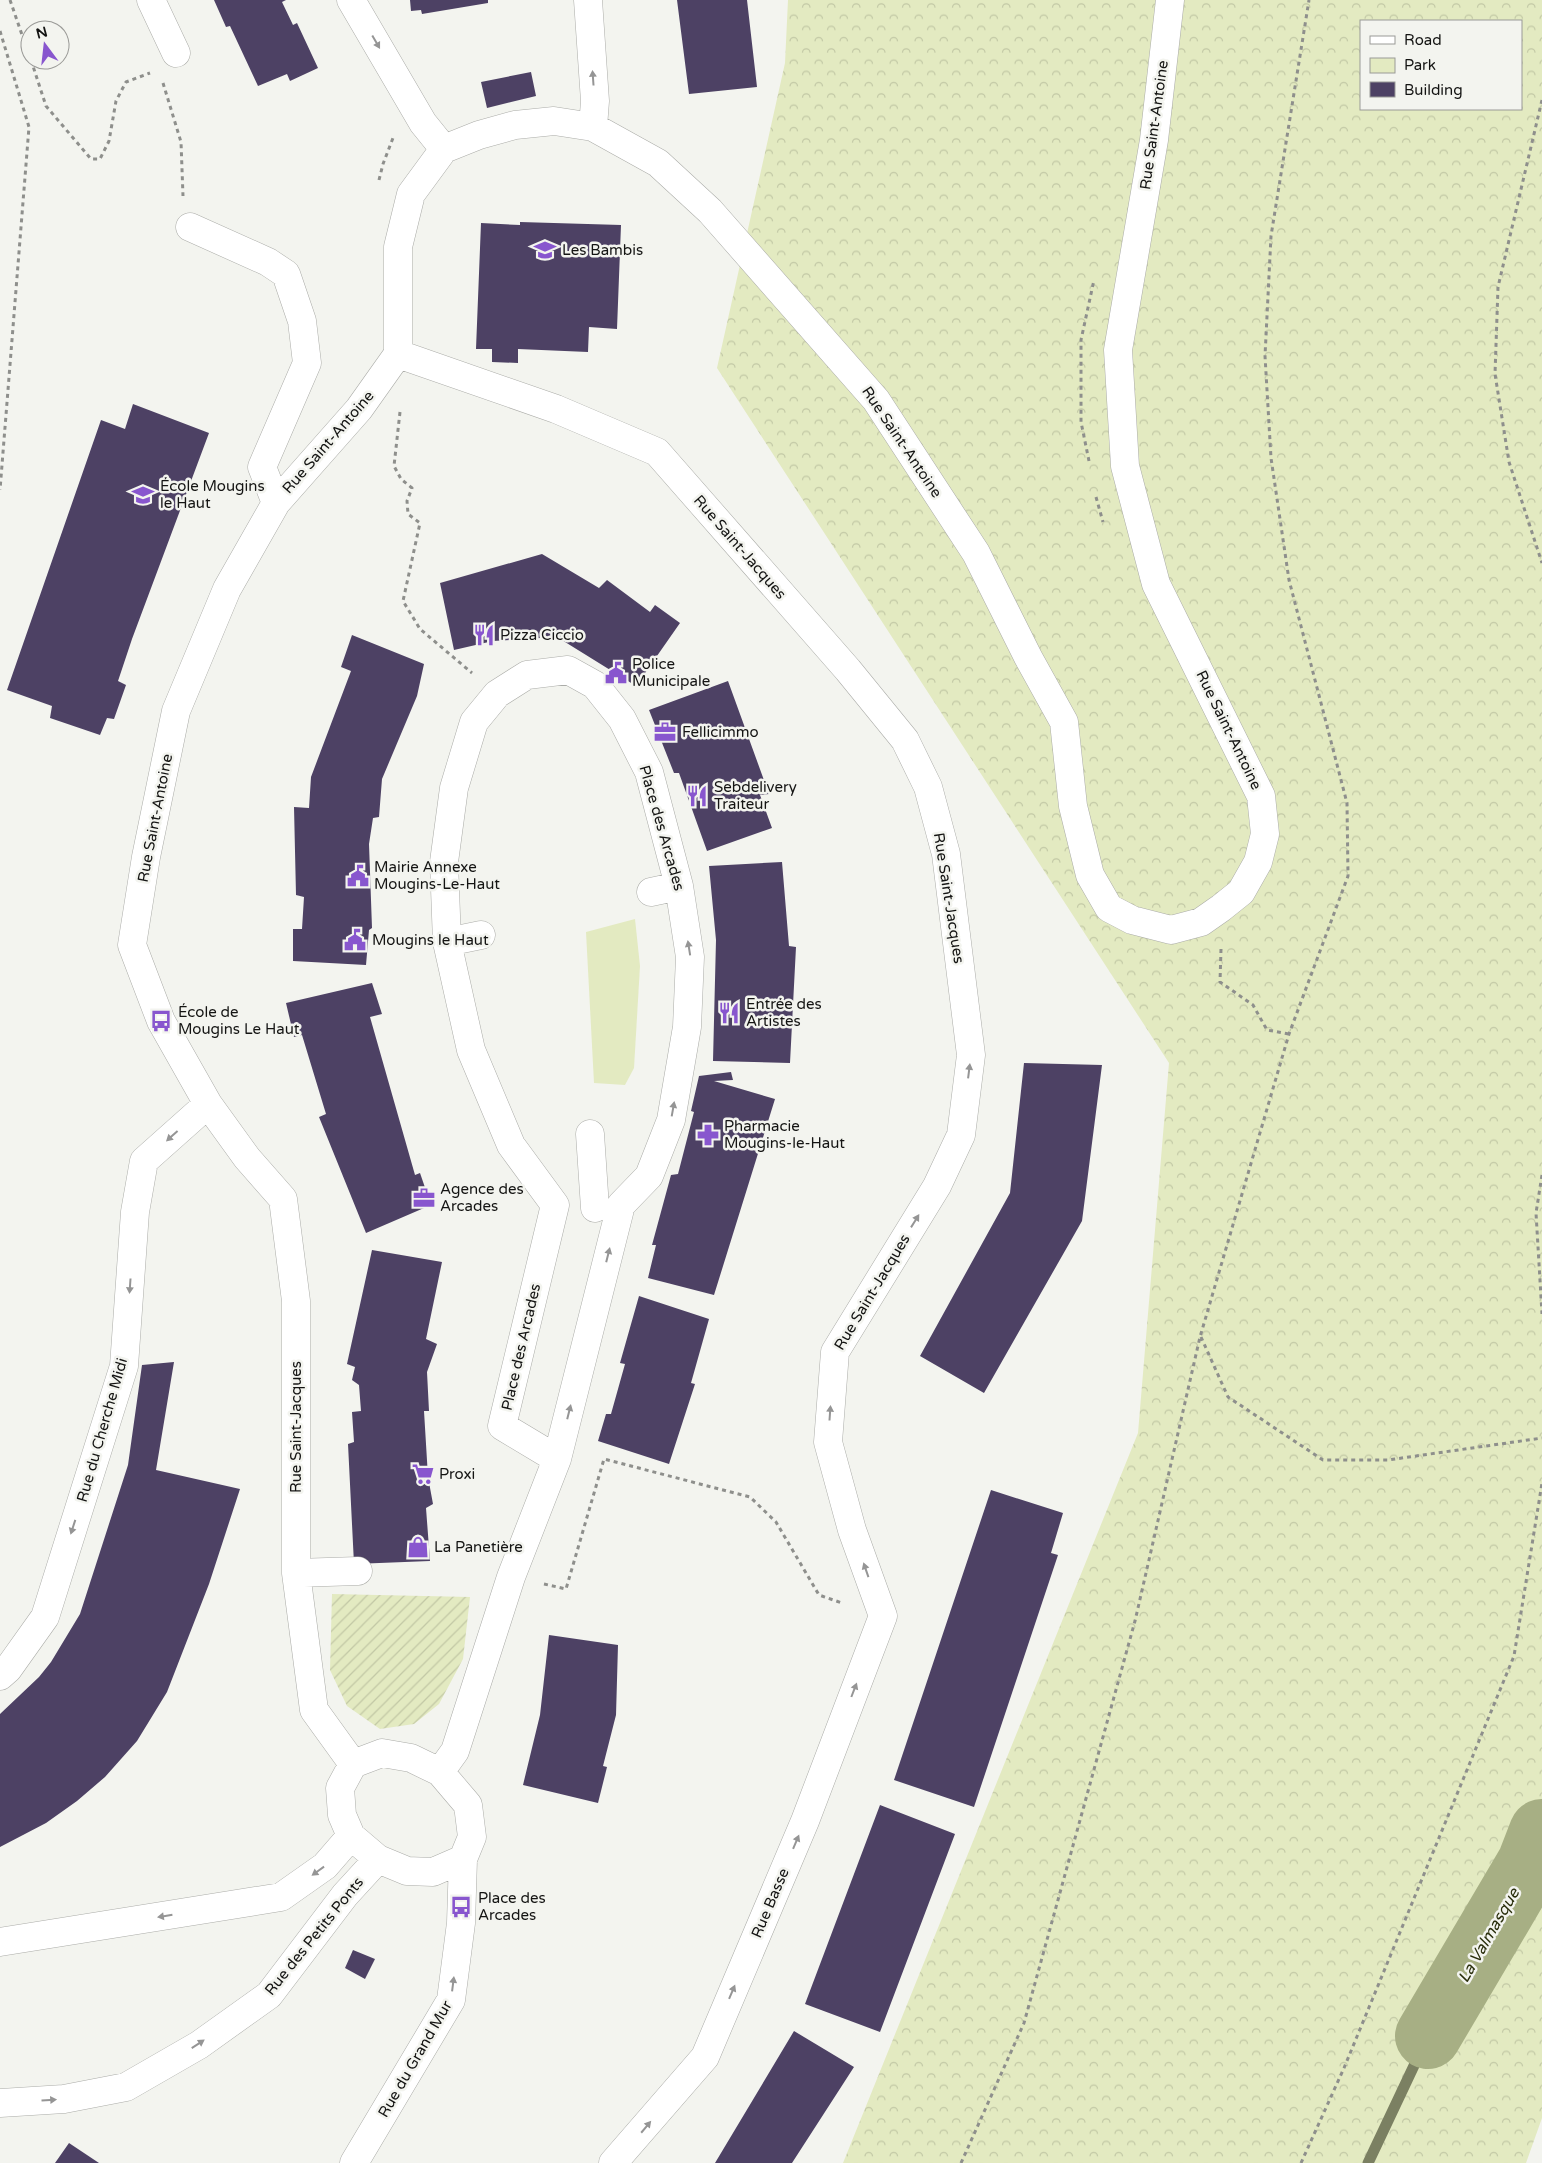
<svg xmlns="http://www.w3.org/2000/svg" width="1542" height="2163" viewBox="0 0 1542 2163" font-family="'Varela Round',sans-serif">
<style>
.green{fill:#e3eac1}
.forest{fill:url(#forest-crowns);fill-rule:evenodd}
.garden{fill:url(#garden-furrows)}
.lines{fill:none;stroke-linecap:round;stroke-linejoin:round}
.stream{stroke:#7b8062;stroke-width:11}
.river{stroke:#a7af84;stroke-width:66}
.building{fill:#4d4164}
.minor-casing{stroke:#abaca8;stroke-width:29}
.path{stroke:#8e8f8c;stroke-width:3;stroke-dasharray:4 4;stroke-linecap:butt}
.minor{stroke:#fff;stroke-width:28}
.oneway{fill:#959595}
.labels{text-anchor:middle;stroke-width:5;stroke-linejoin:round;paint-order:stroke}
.street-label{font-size:15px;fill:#141413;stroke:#f3f4ef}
.poi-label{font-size:15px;fill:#141413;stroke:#f3f4ef;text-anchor:start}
.water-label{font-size:16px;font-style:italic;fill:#292e0b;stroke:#f3f4ef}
</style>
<defs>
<pattern id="forest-crowns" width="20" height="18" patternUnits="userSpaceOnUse" patternTransform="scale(1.25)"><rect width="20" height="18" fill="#e3eac1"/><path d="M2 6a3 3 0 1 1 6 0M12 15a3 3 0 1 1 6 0" fill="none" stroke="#c2c8a5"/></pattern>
<pattern id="garden-furrows" width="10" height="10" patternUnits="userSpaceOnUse" patternTransform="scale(1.25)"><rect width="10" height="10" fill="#e3eac1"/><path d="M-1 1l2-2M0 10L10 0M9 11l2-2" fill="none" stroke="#c2c8a5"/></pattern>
</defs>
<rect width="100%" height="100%" fill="#f3f4ef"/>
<path class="green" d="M635,919L640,966L634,1068L625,1085L594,1083L586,932Z"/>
<path class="forest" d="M788,0H1542V2118L1526,2163H843L1138,1433L1169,1063L717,368L785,63ZM1361,21H1521V109H1361Z"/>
<path class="garden" d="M332,1594L470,1597L463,1659L439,1704L414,1724L380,1729L347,1706L330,1670Z"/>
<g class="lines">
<path class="stream" d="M1368,2163L1428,2036"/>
<path class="river" d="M1428,2036L1530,1863L1542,1832"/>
</g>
<path class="building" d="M214,0H286L282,2L293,25L297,23L318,68L290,81L287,74L258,86L230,26L226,27Z
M410,0H488V3L422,14L421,10L411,11Z
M677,0H747L757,87L689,94Z
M531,72L536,96L487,108L481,82Z
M520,222L621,225L617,329L589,327L588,352L518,349V363L492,362V349H476L481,223L520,225Z
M133,404L209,433L132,639L118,681L126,685L114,719L107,718L100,735L50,718L52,706L7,690L101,420L125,429Z
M542,554L599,588L607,580L650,612L655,605L680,623L636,686L557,637L493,641L454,650L440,583Z
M352,635L424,664L417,696L382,779L379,817L373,818L369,844L372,928L369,930L366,965L293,961V929H302L304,897L296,895L294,807L309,808L311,777L351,671L341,667Z
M728,681L769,794L760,795L772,828L707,851L679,773H674L649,710Z
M782,862L789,946L796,947L790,1063L713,1061L716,940L709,866Z
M372,983L382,1014L370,1017L415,1175L420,1173L431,1205L366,1233L319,1117L326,1114L302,1035L294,1037L286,1003Z
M1024,1063L1102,1065L1082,1221L984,1393L920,1356L1010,1193Z
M731,1072L733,1080L714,1081L775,1099L714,1295L648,1278L656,1245H652L671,1175L678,1174L694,1112L691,1111L699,1076Z
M372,1250L442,1262L426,1339L437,1344L427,1372L429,1411H424L428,1477L433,1504L426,1508L430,1561L354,1564L348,1444L354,1442L352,1412L361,1411L359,1385L352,1380L355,1367L347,1364Z
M639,1296L709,1319L691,1383L695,1384L669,1464L598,1441L606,1414H611L625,1364L620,1363Z
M174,1362L156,1470L240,1489L209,1584L167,1692L137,1741L105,1777L77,1801L46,1823L0,1847V1714L39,1677L51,1662L80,1614L128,1465L142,1365Z
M991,1490L1063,1513L1051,1553L1058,1555L974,1807L894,1780Z
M549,1635L618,1645L616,1715L603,1766L607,1767L598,1803L523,1785L540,1715Z
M880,1805L955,1834L880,2032L805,2004Z
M353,1950L375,1959L365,1979L345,1968Z
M794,2031L854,2067L792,2163H715Z
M69,2143L99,2163H55Z"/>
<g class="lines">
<g class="minor-casing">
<path id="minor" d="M151,0L176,53
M351,0L423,123L444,149
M588,0L595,101L593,127
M190,227L268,262L286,274L302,321L307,363L262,467L276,503
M398,354L556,409L657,452L848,670L905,740L928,787L946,854L971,1055L961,1135L937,1186L835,1352L828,1442L852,1530L883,1616L805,1821L705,2057L613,2163
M651,892L679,886
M447,942L481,935
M590,1134L595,1208
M296,1573L358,1571
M0,1676L8,1669L45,1617L124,1366L135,1212L144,1161L208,1104
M353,1764L314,1710L296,1573V1301L283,1199L247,1158L208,1104L161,1021L132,945L146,857L176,711L227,589L276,503L359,409L398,354V247L411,194L444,149L479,135L515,125L554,121L593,127L658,163L710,211L876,400L976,553L1028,657L1064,722L1073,806L1090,875L1109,908L1132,920L1171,930L1201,922L1221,908L1241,892L1258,862L1265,834L1261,796L1156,584L1125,466L1118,350L1154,140L1170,0
M440,1772L455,1751L511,1577L557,1459L621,1205L649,1176L671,1120L687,1027L690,957L679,886L649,772L622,719L595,685L568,670L527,675L497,694L474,722L454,788L444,862L447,942L471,1050L511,1145L555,1205L502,1426L557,1459
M0,1942L281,1897L325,1866L351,1836
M0,2103L64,2099L126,2087L199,2045L269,1995L345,1895L378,1859
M354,2163L451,2000L461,1923L463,1859L472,1837L468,1805L440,1772L411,1758L382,1753L353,1764L340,1788L342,1815L351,1836L378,1859L407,1871L433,1872L463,1859"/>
</g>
<path class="path" d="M10,0L30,58
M0,31L29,127L0,490
M31,60L46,106L91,159H100L109,141L116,101L126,82L150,73
M163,83L181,142L183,196
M1542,100L1498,287L1495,374L1509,462L1542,563
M379,180L383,164L393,138
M400,412L394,466L401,479L412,488L407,501L408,514L420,523L403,601L420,629L472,673
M1089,461L1081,422V340L1094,280
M1096,497L1103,522
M1221,949L1220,982L1253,1005L1267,1030L1289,1034
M1542,1175L1536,1213L1542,1314
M1201,1337L1228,1397L1323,1460H1388L1542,1438
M544,1584L566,1589L604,1459L750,1497L776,1522L819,1595L842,1603
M961,2163L1024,2023L1135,1621L1200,1337L1289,1034L1348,876L1347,803L1289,580L1271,458L1265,356L1271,236L1309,0
M1301,2163L1344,2068L1514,1656L1542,1483"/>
<use href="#minor" class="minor"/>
</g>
<defs><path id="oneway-solid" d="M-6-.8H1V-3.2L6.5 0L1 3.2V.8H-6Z" transform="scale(1.25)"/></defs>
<g class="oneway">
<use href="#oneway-solid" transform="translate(376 42) rotate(60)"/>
<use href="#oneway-solid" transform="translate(593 78) rotate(-94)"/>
<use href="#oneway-solid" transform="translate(689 948) rotate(-99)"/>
<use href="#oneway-solid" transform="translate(969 1071) rotate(-83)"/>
<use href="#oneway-solid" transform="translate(673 1109) rotate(-80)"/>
<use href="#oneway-solid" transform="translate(172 1136) rotate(138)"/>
<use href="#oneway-solid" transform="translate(915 1221) rotate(-58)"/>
<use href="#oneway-solid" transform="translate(608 1255) rotate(-76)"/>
<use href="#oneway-solid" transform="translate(130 1286) rotate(94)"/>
<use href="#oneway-solid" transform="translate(569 1412) rotate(-76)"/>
<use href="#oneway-solid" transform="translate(830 1413) rotate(-86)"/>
<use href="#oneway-solid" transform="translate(73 1527) rotate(108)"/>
<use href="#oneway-solid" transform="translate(866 1570) rotate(-109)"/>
<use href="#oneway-solid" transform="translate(854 1690) rotate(-69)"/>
<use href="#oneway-solid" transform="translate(796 1842) rotate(-67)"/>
<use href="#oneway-solid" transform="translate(318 1871) rotate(144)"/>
<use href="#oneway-solid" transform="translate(165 1916) rotate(171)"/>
<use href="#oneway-solid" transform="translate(453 1984) rotate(-83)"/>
<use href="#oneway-solid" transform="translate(732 1992) rotate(-67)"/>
<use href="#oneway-solid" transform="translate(198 2044) rotate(-33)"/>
<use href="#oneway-solid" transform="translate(49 2100) rotate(-4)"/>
<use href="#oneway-solid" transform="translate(646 2127) rotate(-50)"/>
</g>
<defs>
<g id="school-bare" transform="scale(1.725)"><path d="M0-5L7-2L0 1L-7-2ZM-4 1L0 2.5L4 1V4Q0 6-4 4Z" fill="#8856ce" stroke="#f3f4ef" stroke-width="2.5" paint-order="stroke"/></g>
<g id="restaurant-bare" transform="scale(1.725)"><path d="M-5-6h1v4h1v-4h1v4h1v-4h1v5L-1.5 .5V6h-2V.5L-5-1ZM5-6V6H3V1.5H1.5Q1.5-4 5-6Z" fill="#8856ce" stroke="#f3f4ef" stroke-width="2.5" paint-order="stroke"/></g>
<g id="civic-bare" transform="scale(1.725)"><path d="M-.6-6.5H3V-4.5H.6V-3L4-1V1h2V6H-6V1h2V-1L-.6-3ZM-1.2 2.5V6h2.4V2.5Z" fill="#8856ce" stroke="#f3f4ef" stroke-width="2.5" paint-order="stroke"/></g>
<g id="office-bare" transform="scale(1.725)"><path d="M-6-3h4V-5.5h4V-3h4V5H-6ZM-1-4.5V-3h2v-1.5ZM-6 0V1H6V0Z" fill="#8856ce" stroke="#f3f4ef" stroke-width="2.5" paint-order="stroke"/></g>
<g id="bus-bare" transform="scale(1.725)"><path d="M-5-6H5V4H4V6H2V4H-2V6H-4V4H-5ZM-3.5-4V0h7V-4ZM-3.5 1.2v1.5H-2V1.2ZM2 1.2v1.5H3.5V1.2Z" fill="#8856ce" stroke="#f3f4ef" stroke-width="2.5" paint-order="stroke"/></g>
<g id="pharmacy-bare" transform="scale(1.725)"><path d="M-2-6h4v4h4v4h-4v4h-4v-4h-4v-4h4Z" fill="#8856ce" stroke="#f3f4ef" stroke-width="2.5" paint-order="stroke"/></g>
<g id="supermarket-bare" transform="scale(1.725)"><path d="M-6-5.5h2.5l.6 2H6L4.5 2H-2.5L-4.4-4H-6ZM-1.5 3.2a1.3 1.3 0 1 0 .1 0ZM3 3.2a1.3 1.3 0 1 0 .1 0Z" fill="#8856ce" stroke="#f3f4ef" stroke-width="2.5" paint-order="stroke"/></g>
<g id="shop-bare" transform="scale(1.725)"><path d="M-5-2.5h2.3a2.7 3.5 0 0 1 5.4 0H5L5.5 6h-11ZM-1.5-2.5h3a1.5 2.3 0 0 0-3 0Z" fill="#8856ce" stroke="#f3f4ef" stroke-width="2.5" paint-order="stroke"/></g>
</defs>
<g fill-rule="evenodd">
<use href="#school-bare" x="545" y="250"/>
<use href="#school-bare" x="143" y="495"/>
<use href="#restaurant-bare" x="484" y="635"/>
<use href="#civic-bare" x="616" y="673"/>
<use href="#office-bare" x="665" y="732"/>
<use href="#restaurant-bare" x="697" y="796"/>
<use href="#civic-bare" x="358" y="876"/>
<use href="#civic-bare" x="355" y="940"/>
<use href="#restaurant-bare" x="729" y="1013"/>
<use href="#bus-bare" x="161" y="1021"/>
<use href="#pharmacy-bare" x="708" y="1135"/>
<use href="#office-bare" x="424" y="1198"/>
<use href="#supermarket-bare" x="423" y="1474"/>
<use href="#shop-bare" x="418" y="1547"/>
<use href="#bus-bare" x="461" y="1907"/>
</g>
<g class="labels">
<g class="street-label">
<text transform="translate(1154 125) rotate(-82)" y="5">Rue Saint-Antoine</text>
<text transform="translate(328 442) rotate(-49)" y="5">Rue Saint-Antoine</text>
<text transform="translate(902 442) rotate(56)" y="5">Rue Saint-Antoine</text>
<text transform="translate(740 547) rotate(49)" y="5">Rue Saint-Jacques</text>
<text transform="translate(1229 730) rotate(64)" y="5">Rue Saint-Antoine</text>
<text transform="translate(155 818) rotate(-79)" y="5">Rue Saint-Antoine</text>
<text transform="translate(662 828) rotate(74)" y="5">Place des Arcades</text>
<text transform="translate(949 898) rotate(81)" y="5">Rue Saint-Jacques</text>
<text transform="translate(872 1292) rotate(-59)" y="5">Rue Saint-Jacques</text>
<text transform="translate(521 1347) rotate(-77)" y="5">Place des Arcades</text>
<text transform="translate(296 1427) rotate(-90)" y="5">Rue Saint-Jacques</text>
<text transform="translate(102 1430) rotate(-74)" y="5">Rue du Cherche Midi</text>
<text transform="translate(770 1903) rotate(-67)" y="5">Rue Basse</text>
<text transform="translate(314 1936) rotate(-51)" y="5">Rue des Petits Ponts</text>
<text transform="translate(415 2059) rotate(-60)" y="5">Rue du Grand Mur</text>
</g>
<g class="poi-label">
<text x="562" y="255">Les Bambis</text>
<text x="160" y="491">École Mougins<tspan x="160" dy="17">le Haut</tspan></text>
<text x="500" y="640">Pizza Ciccio</text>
<text x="632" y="669">Police<tspan x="632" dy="17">Municipale</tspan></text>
<text x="682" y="737">Fellicimmo</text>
<text x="714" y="792">Sebdelivery<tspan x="714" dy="17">Traiteur</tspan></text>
<text x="374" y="872">Mairie Annexe<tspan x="374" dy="17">Mougins-Le-Haut</tspan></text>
<text x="372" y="945">Mougins le Haut</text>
<text x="746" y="1009">Entrée des<tspan x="746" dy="17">Artistes</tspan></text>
<text x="178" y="1017">École de<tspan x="178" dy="17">Mougins Le Haut</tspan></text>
<text x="724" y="1131">Pharmacie<tspan x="724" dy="17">Mougins-le-Haut</tspan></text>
<text x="440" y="1194">Agence des<tspan x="440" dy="17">Arcades</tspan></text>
<text x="439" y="1479">Proxi</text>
<text x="434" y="1552">La Panetière</text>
<text x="478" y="1903">Place des<tspan x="478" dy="17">Arcades</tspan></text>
</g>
<g class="water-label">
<text transform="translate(1488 1935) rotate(-60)" y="6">La Valmasque</text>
</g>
</g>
<rect x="1360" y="20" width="162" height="90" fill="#f3f4ef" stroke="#9a9a97"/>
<rect x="1370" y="36" width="25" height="8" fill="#ffffff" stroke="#9a9a97"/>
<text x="1404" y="45" font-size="15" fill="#141413">Road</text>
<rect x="1370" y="58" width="25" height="15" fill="#e3eac1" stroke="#9a9a97"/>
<text x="1404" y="70" font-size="15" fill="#141413">Park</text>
<rect x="1370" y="82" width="25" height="15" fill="#4d4164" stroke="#9a9a97"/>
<text x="1404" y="95" font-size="15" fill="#141413">Building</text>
<g transform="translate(45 45) rotate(345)"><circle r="24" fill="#f3f4ef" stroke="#9a9a97"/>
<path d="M0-4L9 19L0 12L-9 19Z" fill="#8856ce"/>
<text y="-8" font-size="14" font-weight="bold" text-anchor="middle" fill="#141413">N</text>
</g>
</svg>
